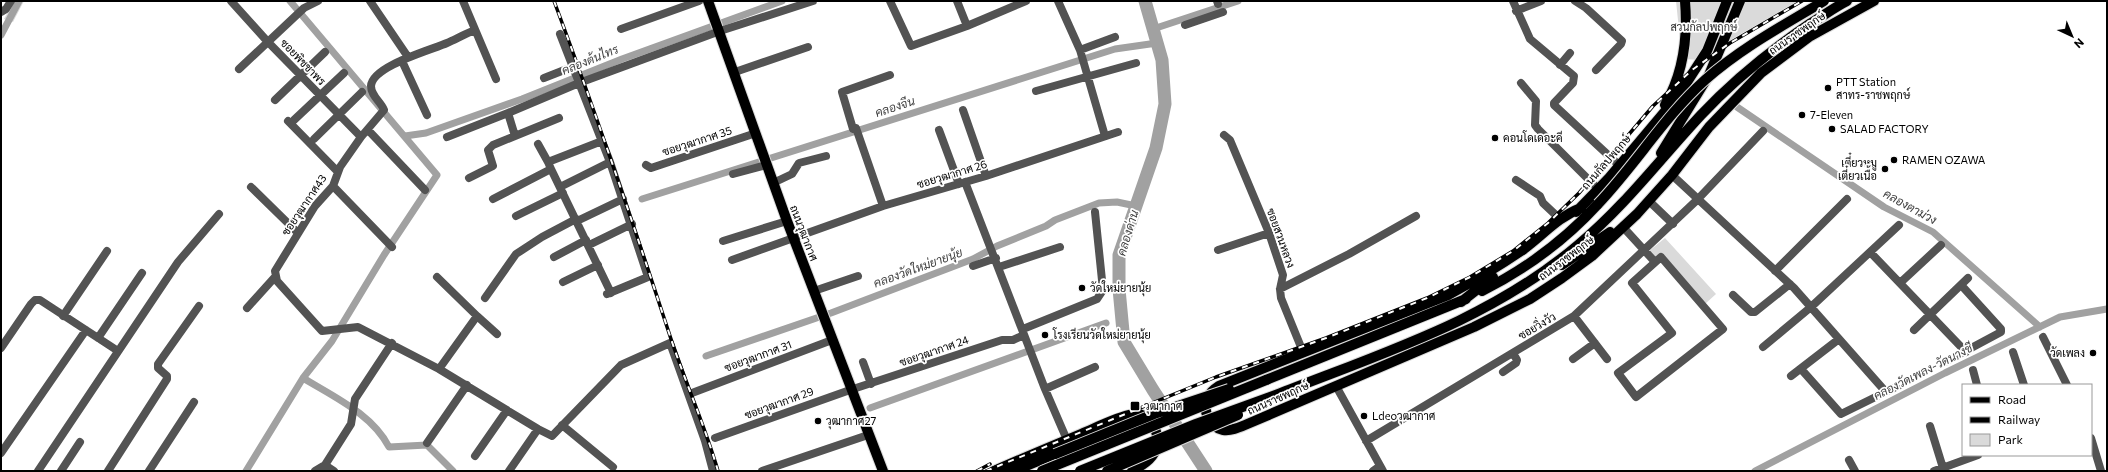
<svg xmlns="http://www.w3.org/2000/svg" width="2108" height="472" viewBox="0 0 2108 472" font-family="Commissioner,Sarabun,sans-serif">
<style>
.green{fill:#dadada}
.lines{fill:none;stroke-linecap:round;stroke-linejoin:round}
.canal{stroke:#a1a1a1;stroke-width:7}
.river{stroke:#a1a1a1;stroke-width:13}
.major-casing{stroke:#dbdbdb;stroke-width:12}
.minor{stroke:#535353;stroke-width:8}
.major{stroke:#000;stroke-width:10}
.rail-casing{stroke:#000;stroke-width:3.5}
.rail{stroke:#fff;stroke-width:2;stroke-dasharray:6;stroke-linecap:butt}
.major-bridge-casing{stroke:#dbdbdb;stroke-width:12;stroke-linecap:butt}
.major-bridge{stroke:#000;stroke-width:10}
.poi-dot{fill:#000;stroke:#fff;stroke-width:1.5}
.labels{text-anchor:middle;stroke-width:3.5;stroke-linejoin:round;paint-order:stroke}
.park-label{font-size:11px;fill:#313131;stroke:#fff}
.street-label{font-size:11px;fill:#000;stroke:#fff}
.poi-label{font-size:11px;fill:#000;stroke:#fff;text-anchor:start}
.water-label{font-size:12px;font-style:italic;fill:#424242;stroke:#fff}
</style>
<rect width="100%" height="100%" fill="#fff"/>
<path class="green" d="M14,1H24L13,22L4,19Z
M1676,1H1798L1734,38L1702,60L1682,59Z
M1665,238L1716,294L1705,304L1663,256H1654L1649,251Z"/>
<g class="lines">
<path class="canal" d="M1153,29L1238,1
M1,35L19,1
M1737,107L1884,207L1933,232L2040,327
M405,136L426,133L522,99L622,59L782,1
M642,199L1115,49L1157,43
M706,356L831,313L973,259L997,246L1046,226L1055,220L1099,203L1117,202L1136,206
M303,378C334,397 372,414 389,447L427,445L453,471
M870,408L1106,323
M246,471L303,378L332,341L384,255L437,175L290,1
M1755,471L1945,373L2060,317L2107,309"/>
<path class="river" d="M1145,1L1162,60L1165,104L1156,148L1119,255V289L1124,342L1153,390L1206,471"/>
<g class="major-casing">
<path id="major" d="M708,1L787,221L883,471
M1665,105C1683,74 1688,37 1685,1
M1661,153L1709,75L1740,1
M1581,208C1558,217 1543,235 1524,249C1499,266 1474,281 1448,295L1219,386C1213,390 1209,393 1207,400C1202,411 1211,428 1223,430C1231,431 1238,428 1245,425L1474,327L1530,299L1562,278L1592,256L1637,214L1672,175L1709,127L1761,73L1809,37L1874,1
M1576,212L1609,178L1678,96L1707,51L1727,1
M1562,265L1610,232
M1482,291C1526,269 1565,240 1598,204
M1461,302L1493,277
M1266,380L1466,299
M1281,393C1385,352 1491,319 1578,245C1624,207 1660,159 1701,115C1734,80 1771,50 1811,23C1823,16 1835,7 1847,1
M994,471C1023,458 1052,446 1081,434C1098,427 1115,418 1133,414C1150,411 1162,435 1156,449C1152,460 1141,466 1132,471
M1014,471L1055,454"/>
</g>
<path class="minor" d="M231,1L267,41L361,137
M370,1L408,57
M463,1L496,79
M890,1L911,46L967,26
M957,1L967,26L1026,1
M1058,1L1080,50L1105,136
M1217,1L1218,4
M1513,1L1530,39L1574,76L1573,83L1554,103V105L1620,166
M1575,1L1586,8L1622,41L1621,44L1596,70
M1516,11L1541,1
M1,12L6,9L11,1
M1185,25L1223,12
M621,29L699,1
M475,30C465,34 456,39 447,43C431,50 372,66 371,86C371,96 381,102 384,110L361,137L340,167L333,186L315,206L275,271L277,281L322,331L358,327L439,369L538,429L552,436L621,365L670,343L705,441L713,471
M560,34L610,162L648,277L607,294
M1080,50L1115,37
M402,61L427,115
M1560,65L1570,53
M239,69L304,8L318,1
M735,72L808,47
M544,78L572,67
M1521,83L1536,101L1535,125L1538,129L1599,190
M1036,91L1136,63
M275,100L325,52
M963,110L986,176
M294,120L344,73
M288,121L338,172
M368,130L425,190
M939,130L959,184
M1224,135L1230,140L1269,233L1283,275L1280,289L1281,298L1303,352
M515,136L508,113L579,83L720,31L813,1
M447,137L508,113
M314,139L362,92
M538,144L548,162
M646,165L651,168L756,133
M551,169L611,293
M733,174L766,165
M1672,175L1794,288L1885,391
M469,178L493,166L488,150L493,145L559,118
M1516,180L1540,196L1543,203L1560,219
M965,182L1045,389L1067,440
M773,183L792,174L799,163L826,156
M333,186L392,247
M251,187L298,233
M560,187L610,162
M493,199L551,169L548,162L602,141
M1649,201L1673,224
M883,206L856,128L853,129L842,92L890,75
M516,216L563,193
M577,221L623,199
M1623,227L1655,262
M723,241L787,221
M589,245L632,224
M1218,250L1269,233
M1870,252L1966,352
M554,257L586,240
M1661,257L1723,329L1636,397L1618,373L1672,333L1632,283Z
M732,260L883,206L986,176L1118,132
M973,266L996,258
M999,267L1060,247
M1775,271L1847,199
M437,277L477,316
M563,282L598,265
M1900,283L1941,245
M1280,289L1349,254L1416,216
M814,291L858,276
M1733,295L1751,312H1755L1790,284
M485,298L516,254L542,237L576,219
M247,308L275,277
M63,316L107,251
M1574,316L1607,359
M1023,329L1097,299L1103,290L1095,212
M1914,330L1968,278
M2043,337L2067,385
M98,338L142,273
M1763,347L1811,307L1899,225
M1,348L31,304L35,300H40L118,351
M2013,352L2024,385
M1573,359L1595,343
M863,362L871,384
M1945,362L2001,332V329L1962,286
M439,369L477,316L497,334
M1801,369L1841,414L1902,384
M1973,370L1977,385
M1503,372L1516,363L1517,360L1513,353
M1791,376L1839,339
M1336,386L1383,471
M1045,389L1095,367
M692,393L832,340
M562,425L613,467
M1930,426L1943,468
M715,438L850,390L1002,340H1013L1024,335
M2091,438L2101,471
M1366,441L1574,316L1697,200L1763,131
M427,443L467,385
M1,453L86,330
M475,456L507,410
M1849,460L1855,471
M325,465L334,471
M38,471L178,262L219,214
M61,471L80,442
M108,471L167,379V376L158,368V364L199,306
M149,471L194,402
M315,471L325,465L351,424L355,399L392,343
M509,471L538,429
M762,471L868,435
M1373,471L1380,466
M1934,471L1978,455"/>
<use href="#major" class="major"/>
<g class="rail-casing">
<path id="rail" d="M554,1C596,113 634,226 671,339C686,384 705,426 718,471
M977,471L990,464
M986,471L1216,377L1326,338L1427,298L1470,277L1513,251L1548,223L1579,193L1653,106L1692,70L1730,43L1802,1"/>
</g>
<use href="#rail" class="rail"/>
<g class="major-bridge-casing">
<path id="major-bridge" d="M1598,204C1636,164 1665,116 1705,80C1741,48 1784,25 1824,1
M1055,454L1154,414L1229,389
M1042,471L1266,380
M1080,471L1196,424L1281,393
M1107,471L1238,415"/>
</g>
<use href="#major-bridge" class="major-bridge"/>
</g>
<g class="poi-dot">
<circle cx="1828" cy="88" r="4"/>
<circle cx="1802" cy="115" r="4"/>
<circle cx="1832" cy="129" r="4"/>
<circle cx="1495" cy="138" r="4"/>
<circle cx="1894" cy="160" r="4"/>
<circle cx="1885" cy="169" r="4"/>
<circle cx="1082" cy="288" r="4"/>
<circle cx="1045" cy="335" r="4"/>
<circle cx="2093" cy="353" r="4"/>
<rect x="1130" y="401" width="10" height="10" rx="2"/>
<circle cx="1364" cy="416" r="4"/>
<circle cx="818" cy="421" r="4"/>
</g>
<g class="labels">
<g class="park-label">
<text x="1704" y="31">สวนกัลปพฤกษ์</text>
</g>
<g class="street-label">
<text transform="translate(1797 33) rotate(-35)" y="4">ถนนราชพฤกษ์</text>
<text transform="translate(303 62) rotate(46)" y="4">ซอยพิชชาพร</text>
<text transform="translate(697 141) rotate(-18)" y="4">ซอยวุฒากาศ 35</text>
<text transform="translate(1606 162) rotate(-49)" y="4">ถนนกัลปพฤกษ์</text>
<text transform="translate(952 174) rotate(-17)" y="4">ซอยวุฒากาศ 26</text>
<text transform="translate(304 205) rotate(-56)" y="4">ซอยวุฒากาศ43</text>
<text transform="translate(804 233) rotate(69)" y="4">ถนนวุฒากาศ</text>
<text transform="translate(1281 238) rotate(70)" y="4">ซอยสวนหลวง</text>
<text transform="translate(1566 258) rotate(-37)" y="4">ถนนราชพฤกษ์</text>
<text transform="translate(1537 326) rotate(-31)" y="4">ซอยวิ่งวัว</text>
<text transform="translate(934 351) rotate(-19)" y="4">ซอยวุฒากาศ 24</text>
<text transform="translate(758 356) rotate(-20)" y="4">ซอยวุฒากาศ 31</text>
<text transform="translate(1278 398) rotate(-24)" y="4">ถนนราชพฤกษ์</text>
<text transform="translate(779 403) rotate(-20)" y="4">ซอยวุฒากาศ 29</text>
</g>
<g class="poi-label">
<text x="1836" y="86">PTT Station<tspan x="1836" dy="13">สาทร-ราชพฤกษ์</tspan></text>
<text x="1810" y="119">7-Eleven</text>
<text x="1840" y="133">SALAD FACTORY</text>
<text x="1503" y="142">คอนโดเดอะคี</text>
<text x="1902" y="164">RAMEN OZAWA</text>
<text x="1877" y="167" text-anchor="end">เตี๋ยวหมู<tspan x="1877" dy="13">เตี๋ยวเนื้อ</tspan></text>
<text x="1090" y="292">วัดใหม่ยายนุ้ย</text>
<text x="1053" y="339">โรงเรียนวัดใหม่ยายนุ้ย</text>
<text x="2085" y="357" text-anchor="end">วัดเพลง</text>
<text x="1144" y="410">วุฒากาศ</text>
<text x="1372" y="420">Ldeoวุฒากาศ</text>
<text x="826" y="425">วุฒากาศ27</text>
</g>
<g class="water-label">
<text transform="translate(590 60) rotate(-22)" y="4">คลองต้นไทร</text>
<text transform="translate(895 107) rotate(-18)" y="4">คลองจีน</text>
<text transform="translate(1910 207) rotate(29)" y="4">คลองตาม่วง</text>
<text transform="translate(1128 233) rotate(-73)" y="4">คลองด่าน</text>
<text transform="translate(918 268) rotate(-20)" y="4">คลองวัดใหม่ยายนุ้ย</text>
<text transform="translate(1923 372) rotate(-27)" y="4">คลองวัดเพลง-วัดนางชี</text>
</g>
</g>
<rect width="2108" height="472" fill="none" stroke="#000000" stroke-width="4"/>
<rect x="1962" y="384" width="130" height="72" fill="#ffffff" stroke="#999999"/>
<rect x="1970" y="397" width="20" height="6" fill="#000000" stroke="#999999"/>
<text x="1998" y="404" font-size="12" fill="#000000">Road</text>
<rect x="1970" y="417" width="20" height="6" fill="#000000" stroke="#999999"/>
<text x="1998" y="424" font-size="12" fill="#000000">Railway</text>
<rect x="1970" y="434" width="20" height="12" fill="#dadada" stroke="#999999"/>
<text x="1998" y="444" font-size="12" fill="#000000">Park</text>
<g transform="translate(2072 36) rotate(136)" stroke="#ffffff" stroke-width="3" paint-order="stroke">
<path d="M0-3L7 15L0 10L-7 15Z" fill="#000000"/>
<text y="-6" font-size="11" font-weight="bold" text-anchor="middle" fill="#000000">N</text>
</g>
</svg>
